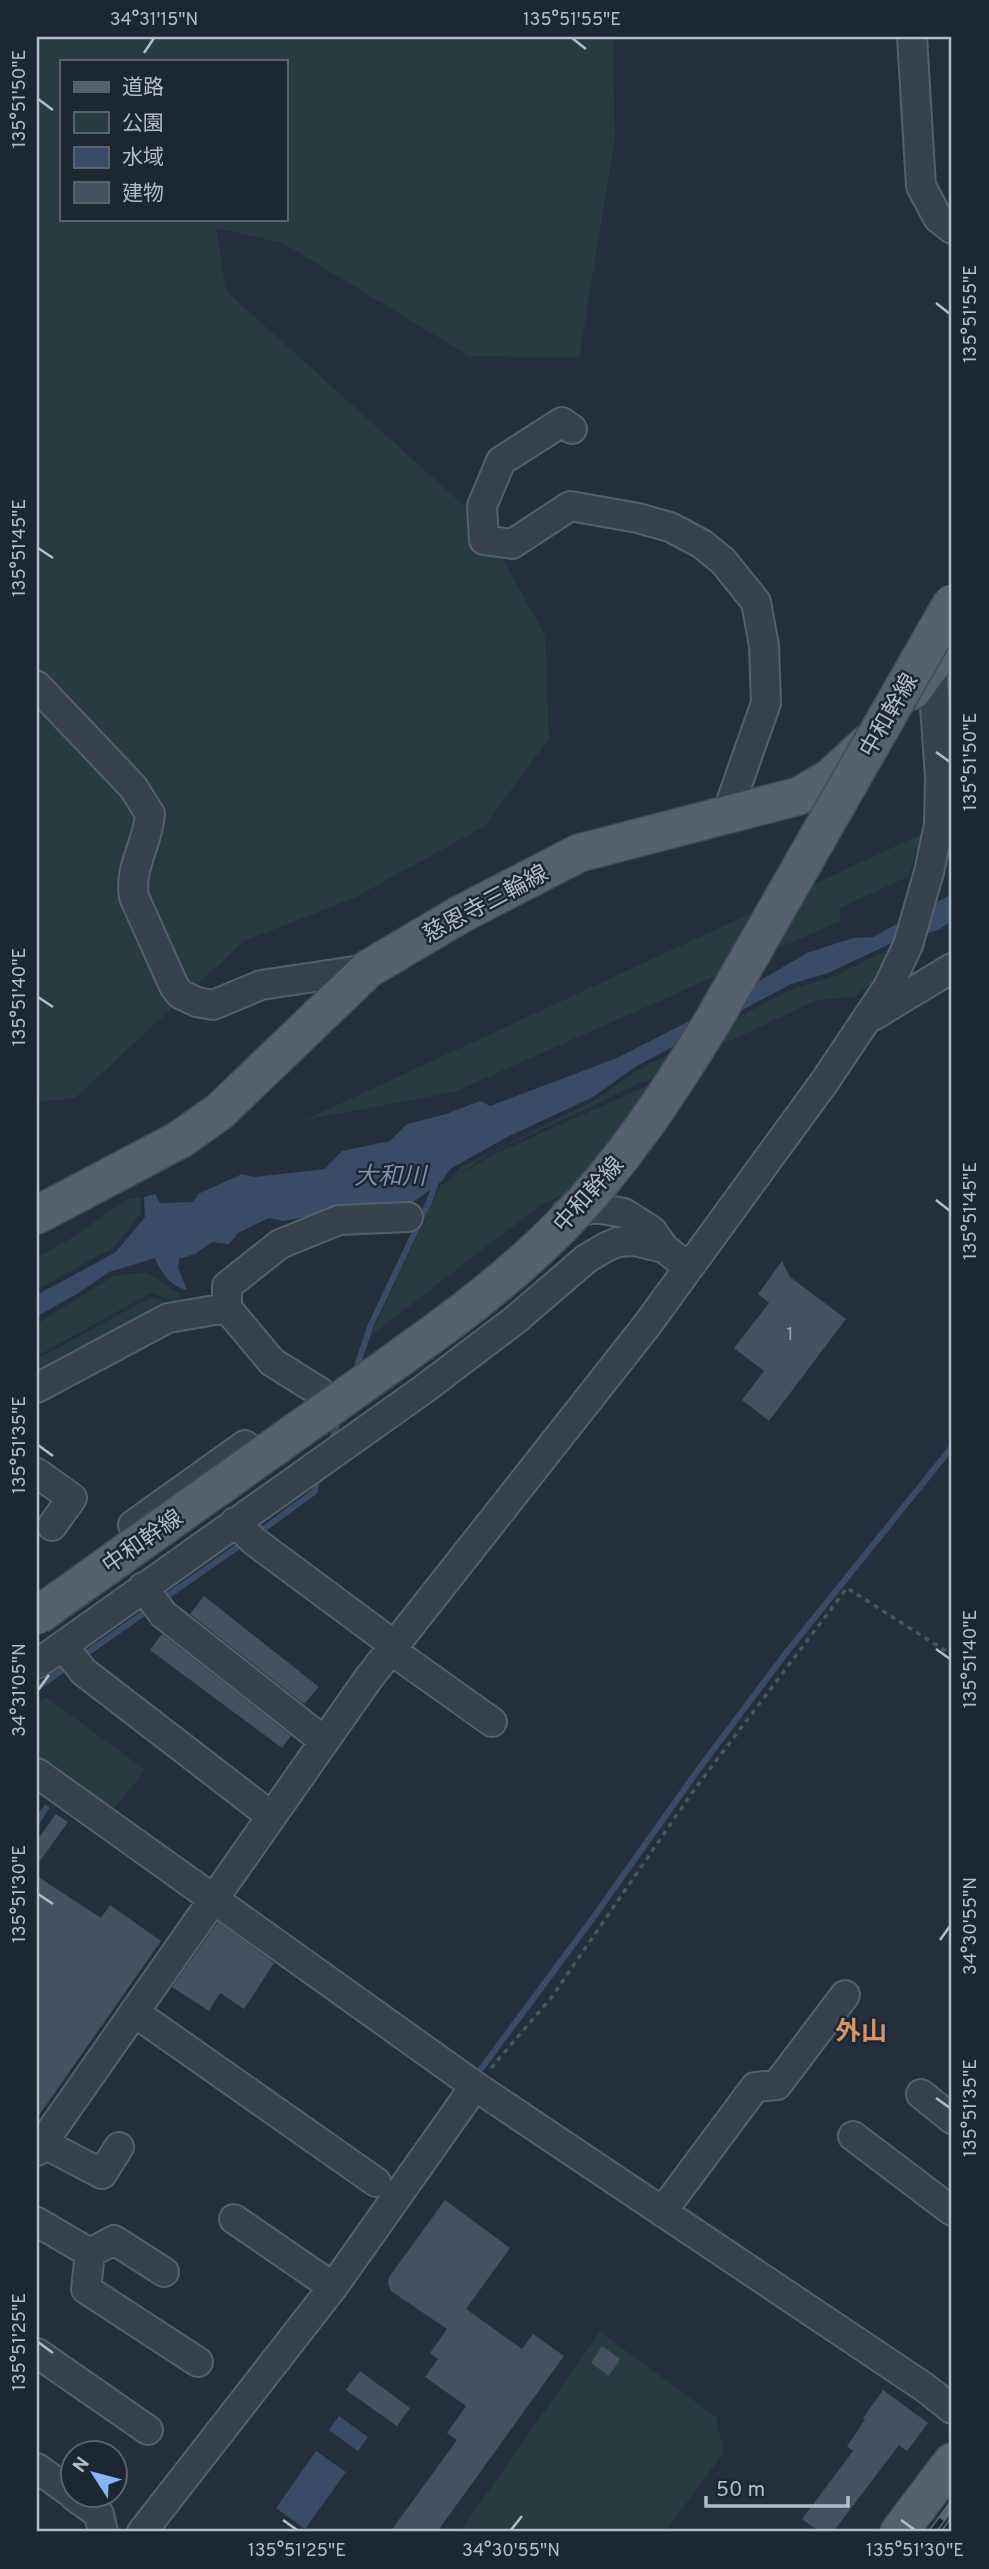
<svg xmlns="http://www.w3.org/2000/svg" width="989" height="2569" viewBox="0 0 989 2569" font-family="Overpass,'Noto Sans JP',sans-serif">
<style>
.green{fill:#263c3f;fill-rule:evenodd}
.water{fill:#394c67}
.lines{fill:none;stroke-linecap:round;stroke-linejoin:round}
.stream{stroke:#394c67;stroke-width:6}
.building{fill:#455162}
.minor-casing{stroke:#565f6c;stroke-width:32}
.major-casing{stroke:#414a57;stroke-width:40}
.path{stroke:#44595c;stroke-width:3.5;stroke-dasharray:5 5;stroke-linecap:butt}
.minor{stroke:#38414e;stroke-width:28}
.major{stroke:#56606e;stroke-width:37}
.rail-casing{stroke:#5a6575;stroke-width:8}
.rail{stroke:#1d2633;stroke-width:5;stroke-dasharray:16;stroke-linecap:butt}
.major-bridge-casing{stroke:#414a57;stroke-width:40;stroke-linecap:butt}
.major-bridge{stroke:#56606e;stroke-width:37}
.ticks{fill:none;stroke:#b4bcc9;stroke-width:2.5}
.labels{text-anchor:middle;stroke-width:5;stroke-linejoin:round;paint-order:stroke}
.number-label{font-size:19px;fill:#98a1af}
.street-label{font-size:23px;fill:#b4bcc9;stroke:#1d2633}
.water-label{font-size:24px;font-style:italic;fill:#7c92b1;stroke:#1d2633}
.quarter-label{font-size:26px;font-weight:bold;fill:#d59563;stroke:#1d2633}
.neatline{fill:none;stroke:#b4bcc9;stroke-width:2.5}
.ticks-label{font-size:18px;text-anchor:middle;fill:#b4bcc9}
</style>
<rect width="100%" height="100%" fill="#242f3e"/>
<path class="green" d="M37,37H613L615,139L579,358L469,356L283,243L216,228L226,291L482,522L545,635L549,738L485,826L354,898L244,941L75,1098L37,1102ZM61,61H285V219H61Z
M922,834L909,876L840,908V921L454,1092L305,1120Z
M894,947L874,982L854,997L817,1000L491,1153L454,1177L493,1155L662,1079L576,1191L543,1203L370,1336L441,1185L448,1182L461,1167L594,1101L633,1073L790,990L837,975Z
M141,1197V1214L114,1247L37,1290V1257L67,1241L128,1199Z
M146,1272L181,1295L174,1301L151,1293L37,1356V1324L114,1276Z
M151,1297L190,1310L37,1384V1359Z
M46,1697L145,1770L114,1809L37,1754V1703Z
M600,2332L716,2417L724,2452L665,2532H460Z"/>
<path class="water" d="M952,894V921L938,930L894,942L828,973L791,984L635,1067L593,1097L507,1137L450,1169L442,1181L413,1202L398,1210L324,1214L283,1221L269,1218L238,1233L229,1244L212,1242L195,1254L179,1259L178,1268L187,1290C171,1287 160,1272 155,1258L109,1272L77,1294L37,1316V1295L116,1252L145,1217L144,1197L155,1194L160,1203L193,1202L198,1194L242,1174L254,1177L325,1169L342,1151L390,1141L407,1124L446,1114L480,1101L490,1106L617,1058L707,1012L807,953L853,938L873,937Z
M339,2416L368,2437L358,2451L329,2430Z
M316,2451L346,2472L305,2529L276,2508Z"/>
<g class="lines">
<path class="stream" d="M355,1372L370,1327L430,1200L437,1179
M330,1445L339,1419
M258,1533L314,1492L319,1475
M163,1599L246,1541
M80,1658L151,1608
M37,1688L68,1666
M37,1822L46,1808
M475,2077L593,1918L698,1770L786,1653L952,1447"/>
</g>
<path class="building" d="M782,1261L790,1277L846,1319L769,1421L742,1400L764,1371L734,1348L769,1303L758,1294Z
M204,1596L319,1687L304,1704L190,1614Z
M162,1634L291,1736L282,1748L150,1650Z
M56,1814L68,1822L37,1865V1840Z
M37,1876L101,1918L110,1905L161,1941L37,2118Z
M218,1922L274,1963L244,2009L220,1993L209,2011L172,1987Z
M445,2200L510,2248L466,2309L522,2349L533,2334L564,2356L437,2532H390L457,2440L447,2433L466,2406L425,2377L438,2359L430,2353L447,2329L391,2291L388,2283L389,2277Z
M602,2346L620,2359L609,2376L591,2363Z
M360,2371L410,2408L397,2426L346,2390Z
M883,2390L928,2423L907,2451L899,2445L833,2532H820L802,2519L853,2451L847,2446L865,2420L863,2418Z"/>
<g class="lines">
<g class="minor-casing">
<path id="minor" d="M912,37L921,186L938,218L952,229
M572,429L562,422L501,461L482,506L484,540L512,544L570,506L638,518L670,527L702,544L723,561L756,602L764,646L766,703L726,816
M37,686L133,787L150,814C148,844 129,866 134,897L174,986L180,994L197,1002L213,1005L261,985L368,969
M873,1016L952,968
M566,1214L595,1208L624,1213L652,1231L664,1248L688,1267
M227,1308V1286L280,1244L339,1220L408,1217
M37,1388L168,1318L227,1308L272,1362L320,1392
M37,1473L72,1498L52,1526
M235,1522L254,1541L394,1645
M133,1525L245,1445
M143,1587L163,1614L324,1741
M63,1646L84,1672L271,1816
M391,1650L492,1722
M37,1664L424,1389L515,1320L586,1259L606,1247L618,1242L634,1241L664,1248
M37,1773L475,2086L924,2387L952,2409
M134,2012L376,2182
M921,2094L952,2119
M853,2136L952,2211
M43,2143L102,2174L119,2147
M37,2151L368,1679L647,1325L825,1081L888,987L908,945L929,872L939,824L940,777L932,664L934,656
M662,2212L755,2087L777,2085L845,1995
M234,2219L333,2287
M37,2222L90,2253L114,2240L164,2272
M90,2253L86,2289L198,2362
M37,2353L148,2430
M37,2468L74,2495
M74,2496L99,2514L103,2532
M142,2532L333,2287L475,2086"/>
</g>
<g class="major-casing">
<path id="major" d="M912,691L932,664L952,646
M37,1215L179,1140L219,1112L368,969L461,914L579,853L799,796L830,778L868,743
M899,2532L952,2462"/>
</g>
<path class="path" d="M491,2068L551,1998L694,1790L847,1588L952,1655"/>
<use href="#minor" class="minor"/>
<use href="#major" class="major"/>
<g class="rail-casing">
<path id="rail" d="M932,2532L952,2505
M945,2532L952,2522"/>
</g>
<use href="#rail" class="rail"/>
<g class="major-bridge-casing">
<path id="major-bridge" d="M37,1616C136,1545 235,1475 335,1404C413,1348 496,1293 563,1224C623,1163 669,1092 714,1019L952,603"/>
</g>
<use href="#major-bridge" class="major-bridge"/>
</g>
<path class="ticks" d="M572,38L586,49M144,53L154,38M38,99L53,110M936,303L950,314M38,548L53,558M936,752L950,762M38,997L53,1007M936,1200L950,1211M38,1445L53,1456M936,1649L950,1659M38,1690L49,1675M38,1894L53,1904M940,1940L950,1926M936,2098L950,2108M38,2342L53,2353M283,2520L297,2530M901,2520L915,2530M511,2530L522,2516"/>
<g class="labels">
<g class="number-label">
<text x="790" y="1340">1</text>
</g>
<g class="street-label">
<text transform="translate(888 715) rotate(-60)" y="8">中和幹線</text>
<text transform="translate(485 903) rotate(-28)" y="8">慈恩寺三輪線</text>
<text transform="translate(588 1194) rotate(-48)" y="8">中和幹線</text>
<text transform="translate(142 1541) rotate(-35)" y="8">中和幹線</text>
</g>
<g class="water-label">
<text x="390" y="1184">大和川</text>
</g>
<g class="quarter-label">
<text x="861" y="2040">外山</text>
</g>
</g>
<rect width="989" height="2569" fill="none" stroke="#1d2633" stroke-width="77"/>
<rect x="60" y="60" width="228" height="161" fill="#1d2633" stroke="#59626f" stroke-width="2"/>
<rect x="74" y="82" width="35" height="10" fill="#56606e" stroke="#59626f" stroke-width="2"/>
<text x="122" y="94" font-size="21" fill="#b4bcc9">道路</text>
<rect x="74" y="112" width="35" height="21" fill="#263c3f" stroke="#59626f" stroke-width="2"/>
<text x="122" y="130" font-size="21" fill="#b4bcc9">公園</text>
<rect x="74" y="147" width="35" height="21" fill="#394c67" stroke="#59626f" stroke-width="2"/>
<text x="122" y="164" font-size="21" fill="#b4bcc9">水域</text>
<rect x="74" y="182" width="35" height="21" fill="#455162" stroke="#59626f" stroke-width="2"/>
<text x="122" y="200" font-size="21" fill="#b4bcc9">建物</text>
<g transform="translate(94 2474) rotate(306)"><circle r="33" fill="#1d2633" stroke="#59626f" stroke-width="2"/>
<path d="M0-5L12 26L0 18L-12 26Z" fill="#8ab4f8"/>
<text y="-10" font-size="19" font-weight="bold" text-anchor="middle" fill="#b4bcc9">N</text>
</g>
<path d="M706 2496v10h142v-10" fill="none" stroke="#b4bcc9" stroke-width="3.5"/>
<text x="716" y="2496" font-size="21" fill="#b4bcc9" stroke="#1d2633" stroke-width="5" paint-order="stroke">50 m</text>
<rect x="38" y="38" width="912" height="2492" class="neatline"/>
<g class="ticks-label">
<text x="154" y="25">34°31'15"N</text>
<text x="572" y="25">135°51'55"E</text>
<text transform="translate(19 99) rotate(-90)" y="6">135°51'50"E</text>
<text transform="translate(970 314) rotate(-90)" y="6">135°51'55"E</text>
<text transform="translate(19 548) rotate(-90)" y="6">135°51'45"E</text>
<text transform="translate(970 762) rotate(-90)" y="6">135°51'50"E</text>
<text transform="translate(19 997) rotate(-90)" y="6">135°51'40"E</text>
<text transform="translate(970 1211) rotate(-90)" y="6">135°51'45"E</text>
<text transform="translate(19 1445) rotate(-90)" y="6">135°51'35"E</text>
<text transform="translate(970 1659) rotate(-90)" y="6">135°51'40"E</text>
<text transform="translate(19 1690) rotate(-90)" y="6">34°31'05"N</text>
<text transform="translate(19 1894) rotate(-90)" y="6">135°51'30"E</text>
<text transform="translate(970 1926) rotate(-90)" y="6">34°30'55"N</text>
<text transform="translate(970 2108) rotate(-90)" y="6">135°51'35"E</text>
<text transform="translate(19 2342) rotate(-90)" y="6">135°51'25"E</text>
<text x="297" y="2556">135°51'25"E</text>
<text x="511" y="2556">34°30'55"N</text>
<text x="915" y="2556">135°51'30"E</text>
</g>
</svg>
